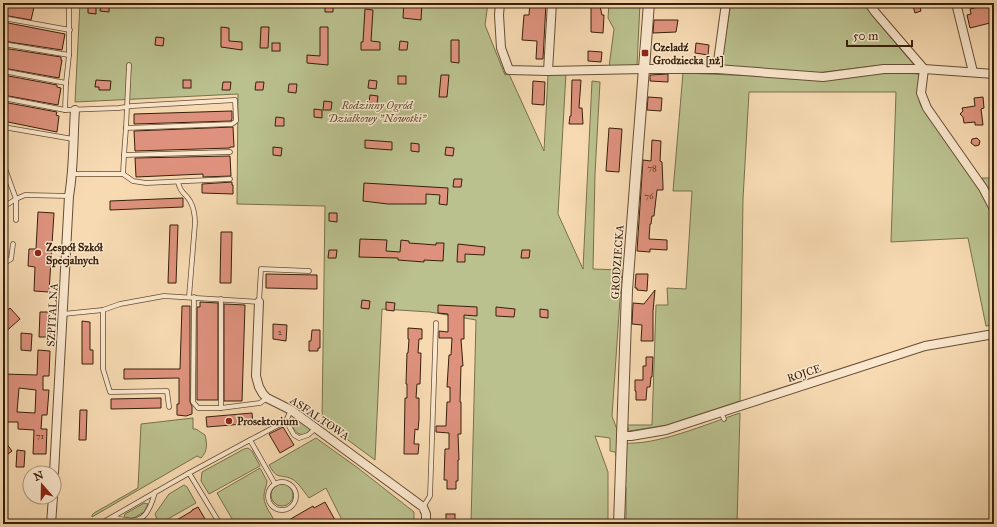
<svg xmlns="http://www.w3.org/2000/svg" width="997" height="527" font-family="'IM FELL Great Primer',serif">
  <rect width="100%" height="100%" fill="#f7dab2"/>
  <filter id="stains"><feTurbulence type="fractalNoise" baseFrequency=".005" numOctaves="4"/><feColorMatrix values="0 0 0 0 .2 0 0 0 0 .09 0 0 0 0 .02 0 0 0 .5 -.17"/></filter>
  <radialGradient id="worn" r=".72"><stop offset=".6" stop-color="#630" stop-opacity="0"/><stop offset="1" stop-color="#630" stop-opacity=".3"/></radialGradient>
  <g fill="#bac08e" stroke="#78704c">
    <path d="M80 3H488L485 25 505 75 509 74 544 151 548 75 566 73 558 214 583 269 592 81 600 82 595 174 593 269 622 270 612 416 622 443C657 446 706 424 740 413L737 524H626V488L615 452 610 451V438L595 436 608 472V524H471L476 320 430 312 382 309 375 460 322 421 325 206 237 204 238 94 75 102Z"/>
    <polygon points="609,3 640,3 637,66 609,67 614,29 608,18"/>
    <polygon points="731,3 864,3 876,20 915,66 883,65 816,73 720,67"/>
    <path d="M883 72 919 74C918 86 917 95 921 106L978 186 994 215V325L986 326 968 238 891 242 896 92H749L743 199 740 401 667 425 629 431 627 425H652L656 305H668L667 288 686 289 692 191H673L683 73 804 78Z"/>
    <polygon points="982,178 994,178 994,204"/>
    <path d="M193 418V429H196L205 435C207 443 208 451 201 458L197 456 92 517V515L94 513 138 488 141 424Z"/>
    <path d="M297 419 310 428V430C302 439 295 433 291 424Z"/>
    <path d="M316 438 358 468 414 512V524H344L326 488 309 498C304 492 299 483 292 479 279 473 278 481 269 465Z"/>
    <polygon points="248,448 252,451 260,466 209,494 201,481 202,472 244,449"/>
    <path d="M260 468 267 481C267 486 264 490 264 495 263 504 270 512 274 520L267 524H235L217 493Z"/>
    <circle cx="282" cy="495" r="11"/>
    <polygon points="184,485 187,487 196,503 159,524 155,514 157,511 169,494"/>
    <polygon points="144,503 148,504 144,512 132,519 124,517 125,514"/>
  </g>
  <g fill="#de927e" stroke="#37200a" fill-rule="evenodd">
    <polygon points="3,3 35,3 31,20 3,15"/>
    <polygon points="101,3 109,4 109,12 100,11"/>
    <polygon points="325,3 333,4 333,12 325,12"/>
    <polygon points="404,3 422,3 421,20 403,18"/>
    <polygon points="530,3 546,3 543,59 536,59 537,41 522,40 524,15 529,15"/>
    <polygon points="912,3 919,3 921,11 915,13"/>
    <polygon points="994,3 994,22 970,28 967,15 971,14 970,9"/>
    <polygon points="88,5 96,5 96,14 88,13"/>
    <polygon points="591,5 600,6 602,15 604,15 603,33 591,32"/>
    <polygon points="365,9 373,10 371,41 380,42 380,50 361,50 361,42 363,42"/>
    <polygon points="654,20 678,20 676,32 653,33"/>
    <polygon points="3,22 65,34 62,50 3,41"/>
    <polygon points="221,27 229,28 229,41 242,42 242,50 221,47"/>
    <polygon points="261,27 269,27 268,48 260,48"/>
    <polygon points="320,27 328,27 328,65 307,63 307,55 320,56"/>
    <polygon points="156,37 164,38 163,46 155,45"/>
    <polygon points="451,40 459,40 459,63 451,62"/>
    <polygon points="400,41 408,42 407,50 399,50"/>
    <rect x="272" y="43" width="8" height="8"/>
    <polygon points="696,43 709,45 708,55 695,53"/>
    <polygon points="3,48 61,57 61,60 62,60 59,78 3,68"/>
    <polygon points="588,51 602,52 601,62 588,61"/>
    <polygon points="668,74 668,82 650,81 650,75"/>
    <polygon points="3,75 57,85 57,87 61,88 58,105 3,95"/>
    <polygon points="441,75 449,75 447,97 439,97"/>
    <rect x="398" y="76" width="8" height="8"/>
    <polygon points="96,80 111,81 110,90 99,90 99,87 95,87"/>
    <rect x="183" y="80" width="8" height="8"/>
    <polygon points="369,80 377,81 376,89 368,88"/>
    <polygon points="572,80 581,80 579,108 582,108 583,124 569,124 570,116 571,116"/>
    <polygon points="533,81 545,82 544,105 532,104"/>
    <polygon points="223,82 231,82 230,90 222,90"/>
    <polygon points="256,82 264,82 263,90 255,90"/>
    <polygon points="289,84 297,84 296,93 288,92"/>
    <polygon points="370,95 378,96 377,104 369,103"/>
    <polygon points="648,97 662,98 661,111 647,110"/>
    <polygon points="983,97 984,108 981,109 983,125 975,125 975,122 964,123 963,117 960,114 963,111 962,108 975,106 974,98"/>
    <polygon points="324,101 332,102 331,110 323,110"/>
    <polygon points="3,102 57,112 56,115 59,116 57,132 3,121"/>
    <polygon points="314,109 322,110 322,118 314,117"/>
    <polygon points="232,111 232,119 231,121 134,124 134,114"/>
    <polygon points="276,117 284,118 284,126 275,126"/>
    <polygon points="233,127 234,147 230,147 230,148 135,151 134,131"/>
    <polygon points="609,128 622,129 619,172 606,171"/>
    <polygon points="977,138 980,141 979,145 975,146 971,143 972,139"/>
    <polygon points="365,140 392,142 392,150 365,148"/>
    <polygon points="652,140 661,141 660,161 662,162 663,186 663,190 657,190 654,216 652,216 651,224 650,224 649,239 667,240 667,250 650,249 650,252 637,251 643,160 651,161"/>
    <polygon points="411,143 419,144 419,152 411,151"/>
    <polygon points="273,147 282,148 281,156 273,155"/>
    <polygon points="446,147 454,148 453,156 445,155"/>
    <polygon points="230,156 231,176 203,177 203,174 136,177 135,158"/>
    <polygon points="454,179 462,179 461,187 453,187"/>
    <polygon points="232,182 232,185 233,185 233,194 202,193 202,184"/>
    <polygon points="364,183 448,188 447,205 439,204 440,195 426,194 426,204 388,204 363,201"/>
    <polygon points="183,198 183,207 110,210 110,201"/>
    <polygon points="38,212 54,213 49,292 34,291 35,267 28,266 29,249 36,249"/>
    <polygon points="329,213 337,213 337,222 329,221"/>
    <polygon points="170,225 178,225 176,283 168,283"/>
    <polygon points="221,232 232,232 231,283 220,283"/>
    <polygon points="360,239 387,240 386,251 400,252 401,240 409,241 409,243 436,245 436,243 444,243 443,261 424,260 424,262 398,260 398,258 359,257"/>
    <polygon points="458,244 485,247 484,255 465,254 465,262 457,262"/>
    <polygon points="329,250 337,250 336,258 328,258"/>
    <polygon points="522,250 530,250 529,258 521,258"/>
    <polygon points="266,274 317,275 317,289 266,288"/>
    <polygon points="636,274 648,274 647,291 637,290 637,288 635,288"/>
    <polygon points="655,290 653,311 653,341 641,341 642,325 632,324 633,303 644,304"/>
    <polygon points="362,300 370,301 369,309 361,308"/>
    <polygon points="200,302 218,303 218,400 197,400 197,307 200,307"/>
    <polygon points="386,302 395,303 394,311 386,310"/>
    <polygon points="224,304 245,305 242,401 224,401"/>
    <polygon points="438,305 477,307 477,316 464,315 464,339 461,339 463,366 461,366 460,402 461,402 461,434 458,434 459,460 458,460 458,481 456,481 456,489 447,489 447,480 444,480 445,449 449,449 449,433 436,432 436,426 446,426 447,402 450,402 450,387 447,387 449,355 451,355 452,338 439,338 439,331 448,332 448,314 438,313"/>
    <polygon points="182,306 190,306 190,402 192,406 192,414 186,416 177,415 177,404 179,404 179,378 124,379 124,369 180,369"/>
    <polygon points="496,307 515,309 514,317 496,316"/>
    <polygon points="10,308 20,319 3,334 3,314"/>
    <polygon points="540,309 548,310 548,318 540,317"/>
    <polygon points="40,312 51,312 50,337 39,337"/>
    <polygon points="82,321 90,322 90,350 93,350 93,364 82,364"/>
    <polygon points="273,324 287,325 286,341 273,339"/>
    <polygon points="408,328 422,329 422,339 419,339 418,353 421,353 420,384 417,384 416,398 419,398 419,419 418,430 415,429 414,444 419,444 418,454 404,454 405,398 407,398 407,384 406,384 407,353 408,353 409,339 408,339"/>
    <polygon points="312,330 320,330 320,348 318,348 318,351 309,351 309,341 311,341"/>
    <polygon points="21,333 32,334 31,351 21,350"/>
    <path d="M38 350 50 351 49 376H43V390H49L47 415H42L41 429H47L46 454H33L34 430 18 429V422H3L4 374 37 375ZM19 388 36 390 35 413 17 412Z"/>
    <polygon points="646,357 653,357 652,377 651,377 650,387 647,387 646,400 636,400 636,391 635,391 635,380 643,380 643,366 646,366"/>
    <polygon points="161,398 161,408 111,409 111,399"/>
    <polygon points="80,410 87,410 86,440 79,440"/>
    <polygon points="252,413 253,425 243,426 243,424 207,427 206,417"/>
    <polygon points="283,427 294,445 280,453 269,434"/>
    <polygon points="3,439 12,451 3,458"/>
    <polygon points="17,450 25,451 24,467 16,467"/>
    <polygon points="325,502 335,520 329,524 282,524 313,506 314,508"/>
    <polygon points="198,507 208,524 170,524 192,511 192,510"/>
    <rect x="446" y="514" width="9" height="10"/>
  </g>
  <g fill="none" stroke-linecap="round" stroke-linejoin="round">
    <g stroke="#674e34" stroke-width="5.5">
      <g id="service">
        <polyline points="61,3 69,4"/>
        <polyline points="69,3 69,55 66,83 65,110 119,108 132,106 235,100 236,121 232,124 126,128 129,65"/>
        <polyline points="3,18 70,30"/>
        <polyline points="3,44 69,55"/>
        <polyline points="3,71 66,83"/>
        <polyline points="3,98 65,110"/>
        <polyline points="3,127 73,139"/>
        <polyline points="126,128 124,155 230,152"/>
        <polyline points="124,155 123,174 133,181 146,183 230,179"/>
        <polyline points="3,163 16,199 3,207"/>
        <polyline points="73,174 123,174"/>
        <path d="M178 182C181 195 185 192 190 201 194 208 195 215 195 223L189 297"/>
        <polyline points="16,220 16,199 25,195 69,196"/>
        <polyline points="3,264 11,259 13,244"/>
        <polyline points="194,297 193,402 198,408 221,408"/>
        <polyline points="221,299 221,408 260,403 267,398"/>
        <polyline points="103,310 103,369 110,392 167,391 169,407"/>
        <polyline points="63,314 103,310 120,304 164,296 259,302 261,269 309,271"/>
        <polyline points="291,410 286,421 294,435 299,438 308,435 316,428"/>
        <polyline points="721,412 724,419"/>
        <polyline points="250,440 286,421"/>
        <circle cx="282" cy="496" r="14"/>
        <polyline points="423,507 430,496 436,323"/>
        <path d="M113 517C141 526 148 518 155 492"/>
        <polyline points="100,524 189,473"/>
        <polyline points="220,524 189,473 250,440 275,484"/>
      </g>
    </g>
    <g stroke="#674e34" stroke-width="10">
      <g id="minor">
        <polyline points="500,3 499,15 501,48 509,70 548,71 644,69 717,69 823,77 884,69 924,69 994,74"/>
        <polyline points="869,3 875,12 924,69 921,93 927,108 983,188 994,209"/>
        <polyline points="956,3 973,72"/>
        <polyline points="717,69 726,3"/>
        <polyline points="548,71 552,3"/>
        <polyline points="259,302 256,376 259,387 263,394 267,398 291,410 423,507 426,514 426,524"/>
        <polyline points="622,436 631,436 666,430 925,346 994,334"/>
        <path d="M54 473 69 196C74 168 73 139 75 110"/>
        <polyline points="51,524 53,497"/>
      </g>
    </g>
    <g stroke="#674e34" stroke-width="12">
      <polyline id="tertiary" points="619,524 627,290 649,3"/>
    </g>
    <use href="#service" stroke="#fae7cd" stroke-width="4"/>
    <use href="#minor" stroke="#fae7cd" stroke-width="8"/>
    <use href="#tertiary" stroke="#fae7cd" stroke-width="10"/>
  </g>
  <g fill="#8f2418" stroke="#fae7cd" stroke-width="1.5">
    <rect x="641" y="49" width="8" height="8" rx="2"/>
    <circle cx="38" cy="253" r="4"/>
    <circle cx="229" cy="421" r="4"/>
  </g>
  <g text-anchor="middle" stroke-width="3" stroke-linejoin="round" paint-order="stroke">
    <g font-size="9" fill="#613c27">
      <text x="652" y="171">78</text>
      <text x="649" y="199">76</text>
      <text x="280" y="335">2</text>
      <text x="40" y="439">71</text>
    </g>
    <g font-size="11" font-weight="bold" fill="#37200a" stroke="#fae7cd" text-anchor="start">
      <text x="653" y="51">Czeladź<tspan x="653" dy="13">Grodziecka [nż]</tspan></text>
      <text x="46" y="251">Zespół Szkół<tspan x="46" dy="13">Specjalnych</tspan></text>
      <text x="237" y="425">Prosektorium</text>
    </g>
    <g font-size="11" font-style="italic" fill="#5e5032" stroke="#fae7cd">
      <text x="377" y="109">Rodzinny Ogród<tspan x="377" dy="13">Działkowy "Nowotki"</tspan></text>
    </g>
    <g font-size="11" fill="#37200a" stroke="#fae7cd">
      <text transform="translate(617 262) rotate(-86)" y="4">GRODZIECKA</text>
      <text transform="translate(52 315) rotate(-87)" y="4">SZPITALNA</text>
      <text transform="translate(804 373) rotate(-18)" y="4">ROJCE</text>
      <text transform="translate(320 418) rotate(34)" y="4">ASFALTOWA</text>
    </g>
  </g>
  <rect width="997" height="527" fill="none" stroke="#f7dab2" stroke-width="16"/>
  <rect x="4" y="4" width="989" height="519" fill="none" stroke="#37200a" stroke-width="2"/>
  <rect x="8" y="8" width="981" height="511" fill="none" stroke="#37200a"/>
  <g transform="translate(42 485) rotate(340)"><circle r="19" fill="#fae7cd" stroke="#ac977f"/>
  <path d="M0-3L7 15L0 10L-7 15Z" fill="#8f2418"/>
  <text y="-6" font-size="11" font-weight="bold" text-anchor="middle" fill="#37200a">N</text>
  </g>
  <path d="M847 40v6h65v-6" fill="none" stroke="#37200a" stroke-width="2"/>
  <text x="853" y="40" font-size="12" fill="#37200a" stroke="#fae7cd" stroke-width="3" paint-order="stroke">50 m</text>
  <rect width="100%" height="100%" filter="url(#stains)"/>
  <rect width="100%" height="100%" fill="url(#worn)"/>
</svg>
